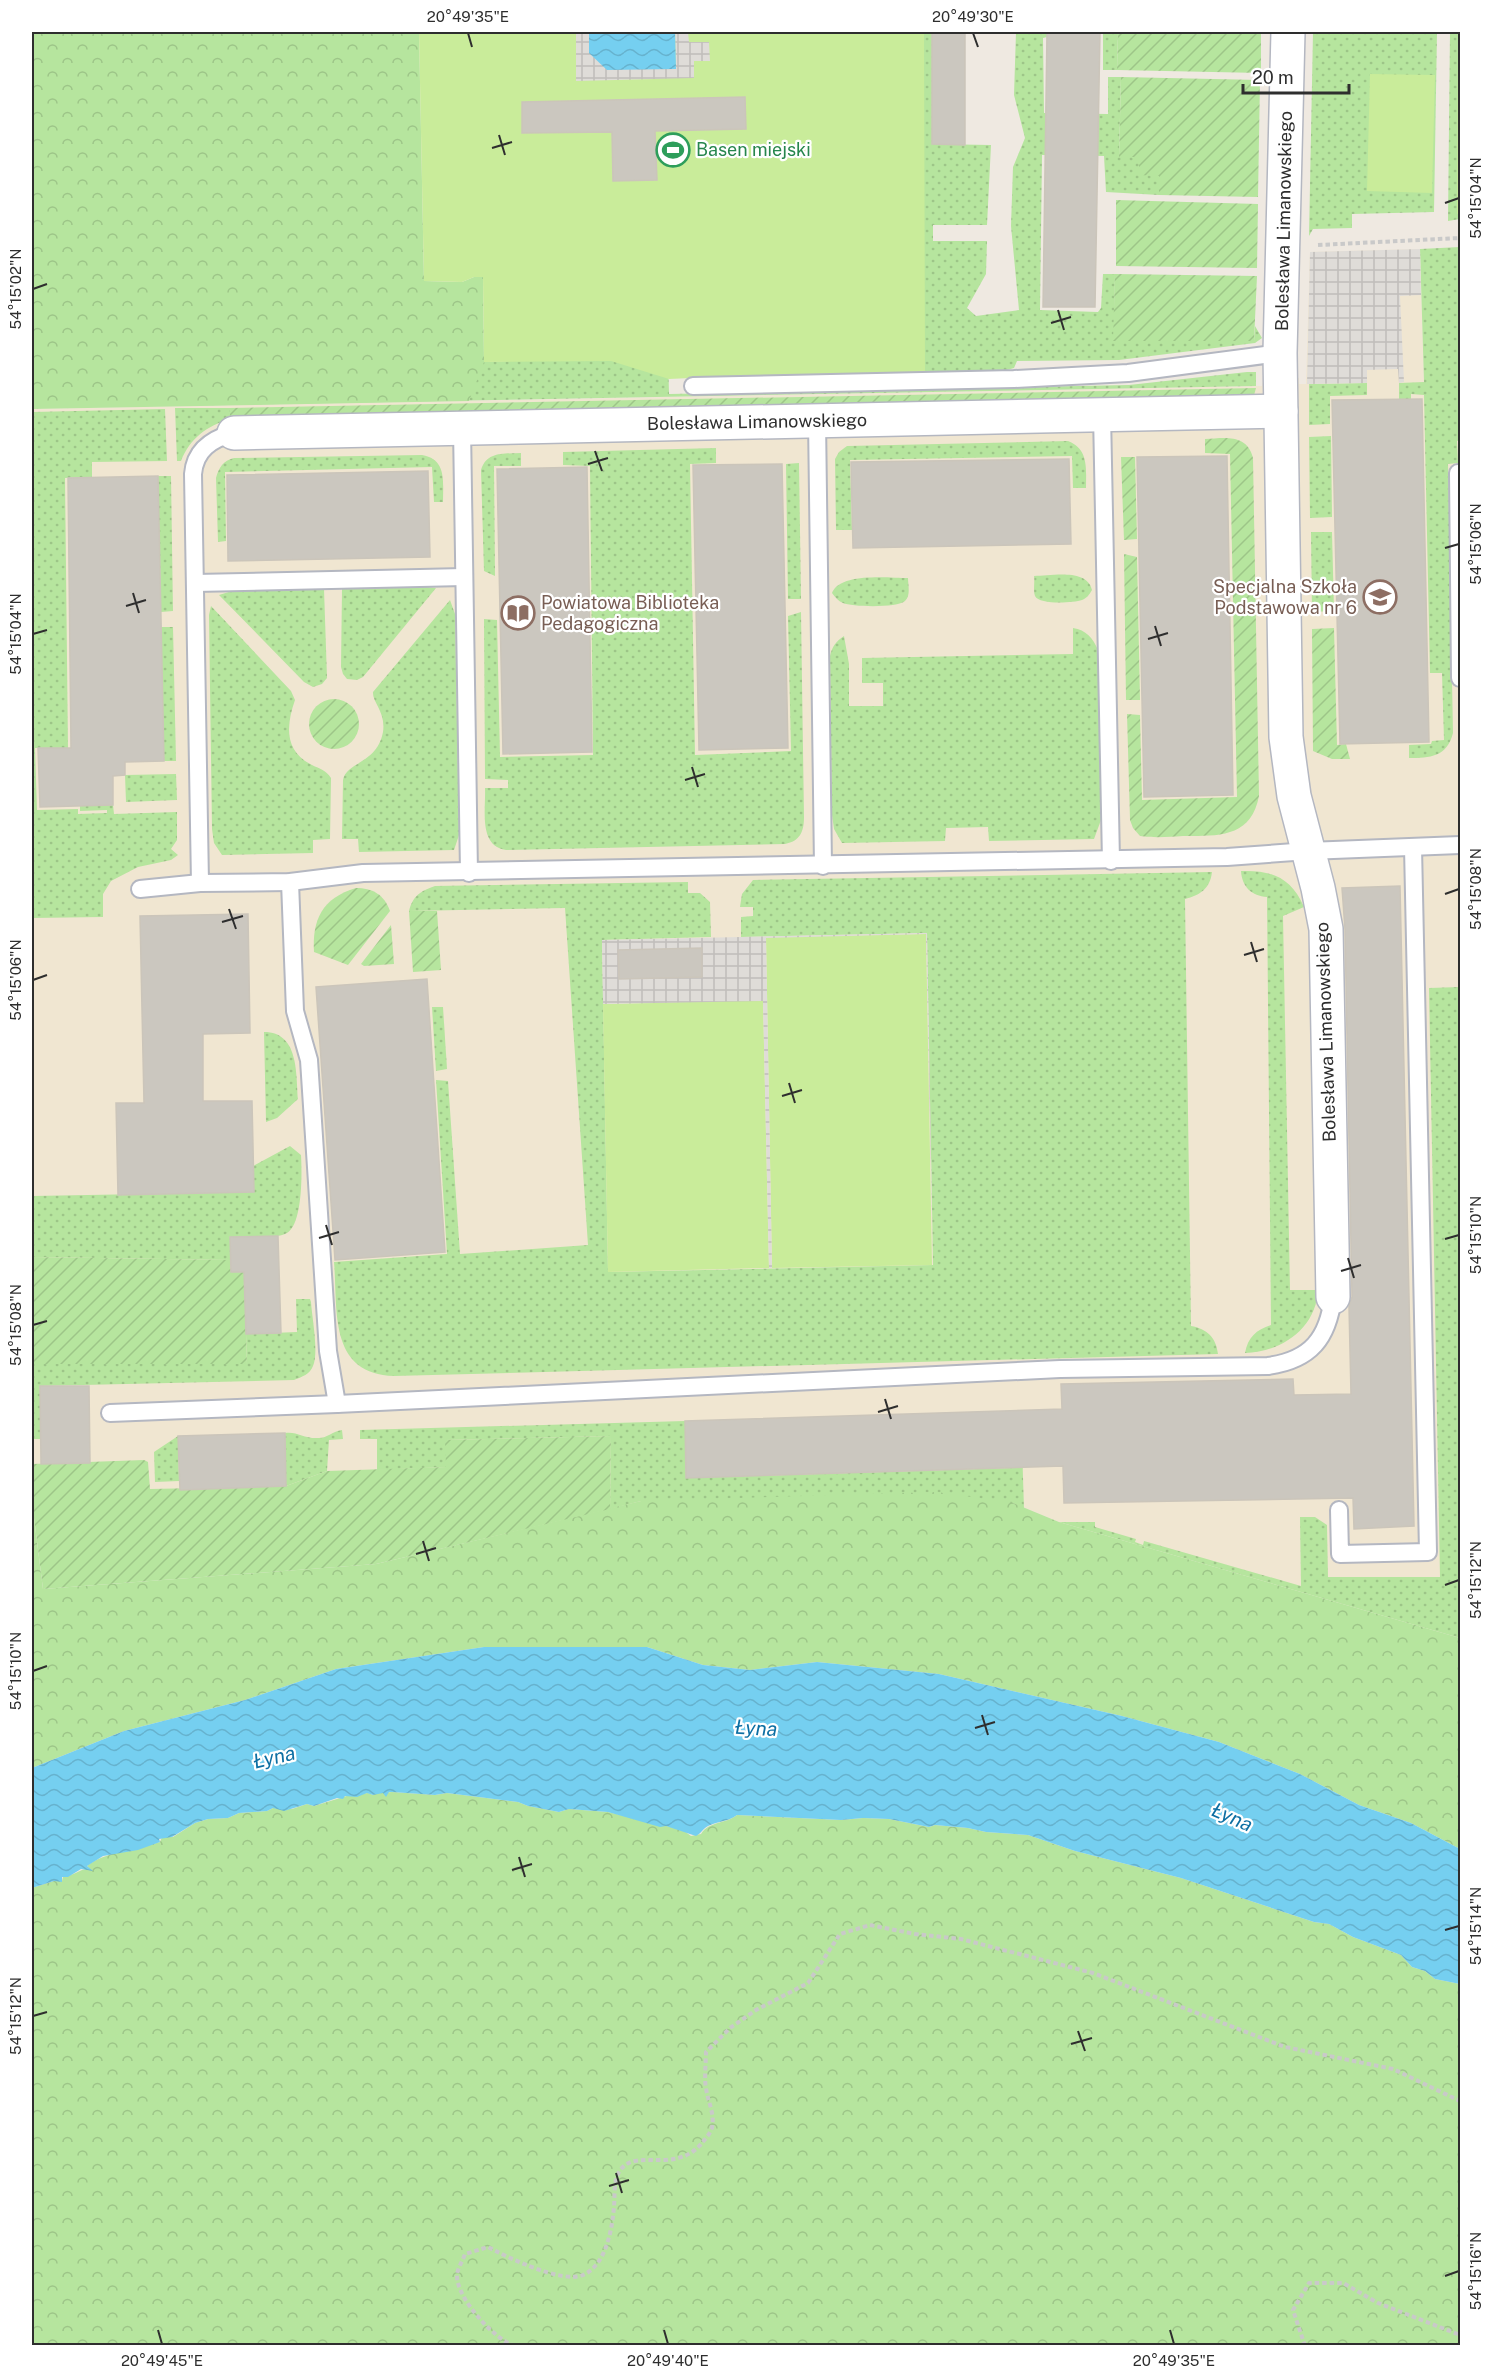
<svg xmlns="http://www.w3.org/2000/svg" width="1492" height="2377" font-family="'Public Sans',sans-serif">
  <defs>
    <pattern id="grass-dots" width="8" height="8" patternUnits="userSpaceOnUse" patternTransform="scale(1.5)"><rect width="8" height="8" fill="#b6e59e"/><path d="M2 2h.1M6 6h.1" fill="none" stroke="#9dc588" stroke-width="1.8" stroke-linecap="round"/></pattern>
    <pattern id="forest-crowns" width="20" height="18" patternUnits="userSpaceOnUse" patternTransform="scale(1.5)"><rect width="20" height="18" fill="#b6e59e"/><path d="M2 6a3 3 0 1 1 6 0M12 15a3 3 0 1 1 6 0" fill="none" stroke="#9dc588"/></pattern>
    <pattern id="garden-furrows" width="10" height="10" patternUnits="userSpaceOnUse" patternTransform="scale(1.5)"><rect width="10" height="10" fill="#b6e59e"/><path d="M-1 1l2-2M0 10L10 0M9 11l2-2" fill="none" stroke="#9dc588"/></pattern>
    <pattern id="plaza-grid" width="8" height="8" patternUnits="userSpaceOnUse" patternTransform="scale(1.5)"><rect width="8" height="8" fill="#dfdcd8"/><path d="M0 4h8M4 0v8" fill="none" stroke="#c0bdba"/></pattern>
    <pattern id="water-waves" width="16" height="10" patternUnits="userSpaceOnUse" patternTransform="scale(1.5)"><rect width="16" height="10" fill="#75cff0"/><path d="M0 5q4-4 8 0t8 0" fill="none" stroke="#66b2ce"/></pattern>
  </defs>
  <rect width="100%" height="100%" fill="#efe9e1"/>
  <polygon fill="#f0e6d1" points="1420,249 1424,382 1460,379 1460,1638 1059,1522 1013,1503 489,1539 32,1502 32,409 1262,386 1263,379 1299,378 1299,384 1306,384 1310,252"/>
  <g fill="url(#grass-dots)">
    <polygon points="32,32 448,360 484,362 668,355 669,394 1129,385 1247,372 1256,372 1256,386 172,406"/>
    <polygon points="688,32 942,32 932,144 991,145 987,225 933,225 933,241 987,241 986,274 967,308 976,316 1019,310 1011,226 1013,167 1025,138 1014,95 1016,32 1047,32 1047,37 1043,38 1044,113 1108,114 1108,77 1121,77 1119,157 1139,157 1159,176 1159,195 1106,192 1104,156 1042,155 1040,310 1098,312 1101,308 1103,274 1115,274 1114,341 1254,341 1255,326 1262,338 1255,343 1119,360 1017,361 1014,368 1007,370 925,372 917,370"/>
    <polygon points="1103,32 1118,32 1117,70 1103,70"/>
    <polygon points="1313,32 1437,32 1434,212 1352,214 1352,228 1313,229 1309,236"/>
    <polygon points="1450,32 1460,32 1460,219 1448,221"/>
    <path d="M1460 247V440L1457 441 1458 463 1448 464 1453 733C1447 757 1430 758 1409 758V745L1431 744 1432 741 1444 740 1442 673H1430L1424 395 1411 394V399H1399V383L1424 382 1420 249Z"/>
    <polygon points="1367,383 1367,395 1330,396 1330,424 1309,425 1309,384"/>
    <path d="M175 408H230V419C207 426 190 438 181 461H177Z"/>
    <polygon points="165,409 167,461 92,462 92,477 65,478 68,748 35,748 37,810 78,809 78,814 107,813 107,810 80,811 80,806 113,805 114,814 177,812 177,840 171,849 178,855 171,860 138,867 111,881 103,894 103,917 32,918 32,412"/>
    <polygon points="1331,436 1332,517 1310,518 1309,437"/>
    <path d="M1068 441C1089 449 1086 469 1086 488H1073L1072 456 850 460 852 530H836L835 459 839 452 847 446Z"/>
    <path d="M716 448V463L690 464 695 755 791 751 788 616 801 612 804 817C804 832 800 841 785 844L506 850C478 846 486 809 485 788H508V780L485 779 484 619 497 620 500 757 593 755 590 466 563 465V452Z"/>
    <path d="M521 453V466H494L495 576 484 571 481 470C487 451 504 454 521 453Z"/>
    <path d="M422 455C447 459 443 482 443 502H434L432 467 225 472 226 541 218 542 216 478C219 467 223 461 234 458Z"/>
    <polygon points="799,463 801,599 788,599 786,464"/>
    <polygon points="158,476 171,476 173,611 161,612"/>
    <polygon points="1311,532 1332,532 1334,611 1312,612"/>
    <path d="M1034 576C1051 576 1087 568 1092 590 1089 595 1087 598 1082 600 1073 603 1039 605 1035 596 1033 590 1035 582 1034 576Z"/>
    <path d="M908 578C908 585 911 596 905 601 898 608 852 607 843 603 838 601 835 597 832 593 840 572 889 578 908 578Z"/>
    <polygon points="425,587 436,588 363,677 357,680 347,679 343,674 341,667 342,589"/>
    <polygon points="324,589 327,678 322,684 313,687 304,682 219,595 232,591"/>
    <path d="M450 600 455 614 459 835 454 850 359 852 358 839H342L343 780C346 762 377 764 383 732 386 712 372 702 373 692Z"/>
    <path d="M211 606 291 691 295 700C286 726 284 751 312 765 320 769 326 770 331 778L330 839 313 840V853L222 855 214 843 212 829 209 615Z"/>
    <polygon points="161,627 173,627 176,761 164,761"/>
    <path d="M1073 628C1086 630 1093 638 1098 650L1101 820 1094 839 989 841 988 827 946 828 945 841 842 843 834 829 832 815 830 656C832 647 836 641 844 636L849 664V706H883V683H862V658L1073 654Z"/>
    <polygon points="176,774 177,800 126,802 125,775"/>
    <path d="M1241 871C1271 870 1291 877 1304 907L1283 916 1290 1290H1318C1316 1329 1281 1352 1245 1353 1248 1337 1256 1330 1271 1325L1267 897C1252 896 1242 887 1241 871Z"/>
    <path d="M1212 872C1210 889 1200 895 1185 899L1191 1326C1207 1329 1216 1337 1218 1354L394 1376C328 1374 338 1310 334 1262L447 1254 436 1080 448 1081 460 1254 588 1245 565 908 409 911C413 896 420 891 435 886L688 882V893H700L710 902 711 937 602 940 608 1272 933 1265 927 933 741 937V917L753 916V907H740L742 894 753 880Z"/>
    <polygon points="1460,987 1460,1638 1059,1522 1095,1522 1095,1527 1136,1539 1135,1542 1143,1545 1144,1541 1301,1586 1300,1517 1315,1517 1327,1525 1328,1577 1440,1577 1429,988"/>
    <polygon points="432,1007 443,1007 447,1069 436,1071"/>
    <path d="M264 1032C299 1032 296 1074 298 1099L277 1118 266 1122Z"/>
    <path d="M290 1146 301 1155C302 1171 303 1224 287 1233 275 1240 245 1237 230 1237V1260L32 1257V1196L254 1192 253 1166Z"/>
    <path d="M296 1299H310L311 1302C312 1318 319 1352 313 1366 310 1374 302 1377 294 1380L40 1386V1439H32V1364H247L246 1334 297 1332Z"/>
    <polygon points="1009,1410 1017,1410 1021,1414 1024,1509 1013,1503 684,1501 641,1501 610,1509 611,1436 446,1440 446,1467 377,1470 377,1439 360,1439 360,1430 685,1421 686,1478 1010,1468"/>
    <path d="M342 1430 343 1439 329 1440 327 1471 286 1486 285 1433C297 1431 304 1439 319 1438 327 1438 333 1431 342 1430Z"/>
    <polygon points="178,1436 179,1481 155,1482 154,1452"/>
  </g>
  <g fill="url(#forest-crowns)">
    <polygon points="32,32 419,32 424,281 462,282 474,277 483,277 484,362 469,401 32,409"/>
    <polygon points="937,1492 1013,1503 1059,1522 1460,1638 1460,1849 1411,1823 1359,1805 1300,1774 1219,1742 1122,1716 939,1674 817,1662 750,1670 703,1665 647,1647 484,1647 336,1669 245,1700 124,1731 32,1768 32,1502 43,1589 376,1564 641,1501"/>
    <path d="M392 1792 435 1795 447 1793 518 1802 528 1806 559 1812 569 1809 608 1812 683 1830 691 1836 701 1834C709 1821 726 1824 737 1815L841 1820 863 1818 889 1819 929 1827 935 1825 968 1828 986 1832 1028 1835 1075 1851 1181 1878 1314 1922 1329 1924 1353 1937 1401 1955 1412 1967 1425 1971 1435 1979 1460 1984V2345H32V1888L54 1881H62L63 1877C72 1876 79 1870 89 1868L87 1866C103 1853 134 1849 153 1844L160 1842 162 1837H173L195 1823 208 1819 228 1818 239 1813 267 1811 273 1808 292 1809 307 1804 314 1806 350 1795 368 1793 373 1795 377 1793Z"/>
  </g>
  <g fill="url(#garden-furrows)">
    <polygon points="1118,32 1261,32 1261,73 1117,70"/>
    <polygon points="1121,77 1260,80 1258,197 1159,195 1159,176 1139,175 1139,157 1119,157"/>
    <polygon points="1116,200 1258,204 1257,268 1116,266"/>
    <polygon points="1115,274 1257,276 1254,341 1113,341"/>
    <polygon points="1256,388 1253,399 230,419 230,408"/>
    <path d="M1205 439C1224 438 1247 433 1253 458L1259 796C1251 838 1218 836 1183 836 1169 837 1154 838 1140 836L1133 828 1130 820 1127 714 1140 715 1142 800 1237 797 1230 454 1205 453Z"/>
    <polygon points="1121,457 1135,457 1137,539 1124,540"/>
    <polygon points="1124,554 1137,557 1140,700 1126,700"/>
    <polygon points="1334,628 1337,745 1346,744 1350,759 1332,759 1313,751 1312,629"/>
    <circle cx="334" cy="724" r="25"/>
    <path d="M356 888C372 888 384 894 390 911L348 965 314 952C312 920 322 898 356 888Z"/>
    <polygon points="409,911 437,911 441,970 413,972"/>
    <polygon points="391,925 394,964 364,966 361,964"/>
    <polygon points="32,1257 230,1260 231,1272 244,1272 247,1364 32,1364"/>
    <polygon points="611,1436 610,1509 376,1564 43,1589 32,1502 32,1464 144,1460 148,1462 150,1489 286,1486 327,1471 446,1467 445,1440"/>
  </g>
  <g fill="#c9ec9a">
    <polygon points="419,32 924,32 925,372 734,376 669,379 611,361 484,362 483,277 474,277 462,282 424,281"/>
    <polygon points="1458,32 1460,32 1460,213 1457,214"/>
    <polygon points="1370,74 1435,75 1432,193 1367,191"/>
    <polygon points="926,934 932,1265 772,1268 766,937"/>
    <polygon points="763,1000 769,1268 608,1272 603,1004"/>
  </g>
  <g fill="url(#plaza-grid)" fill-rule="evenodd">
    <polygon points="576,32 589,32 589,53 676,69 675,32 688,32 689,42 709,42 710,61 694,61 694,78 576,81"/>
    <polygon points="1420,249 1421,295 1400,296 1404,382 1399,383 1398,369 1367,370 1367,383 1307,384 1310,252"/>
    <path d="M927 933 933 1265 926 934 766 938 772 1268H769L763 1001 603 1004 602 940ZM702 948V977L619 979 618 950Z"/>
  </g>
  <g fill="url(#water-waves)">
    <polygon points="589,32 675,32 676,69 607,70 589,53"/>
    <path d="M484 1647H647L703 1665 750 1670 817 1662 939 1674 1122 1716 1219 1742 1300 1774 1359 1805 1411 1823 1460 1849V1984L1435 1979 1425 1971 1412 1967 1401 1955 1353 1937 1329 1924 1314 1922 1181 1878 1075 1851 1028 1835 986 1832 968 1828 935 1825 929 1827 889 1819 863 1818 841 1820 737 1815C728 1822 717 1821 708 1826 702 1829 702 1833 696 1836L666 1826 660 1827 608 1812 569 1809 559 1812 528 1806 518 1802 447 1793 435 1795 392 1792H389L386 1797 383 1793 373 1795 367 1793 357 1797 345 1796 343 1799 337 1798 314 1806 307 1804 284 1811 273 1808 267 1811 239 1813 228 1818 208 1819 195 1823 172 1837 159 1839 160 1842 138 1850 103 1856 87 1866 93 1871 81 1869 68 1877H62V1882L54 1881 32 1888V1768L124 1731 245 1700 336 1669Z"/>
  </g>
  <g fill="#cbc7bf" stroke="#cbc5ba" stroke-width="1.5">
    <polygon points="932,32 965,32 965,145 932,144"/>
    <polygon points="1047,32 1100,32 1095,307 1043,307"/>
    <polygon points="745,97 746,129 655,131 657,180 613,181 612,132 522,133 522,102"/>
    <polygon points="1422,399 1429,742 1340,744 1332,400"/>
    <polygon points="1227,456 1233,795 1144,797 1137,457"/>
    <polygon points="1069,459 1071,544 853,548 851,462"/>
    <polygon points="782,464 788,748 699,750 693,465"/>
    <polygon points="587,467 592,752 503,754 497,469"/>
    <polygon points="428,471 430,557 228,561 227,475"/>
    <polygon points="158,476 164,761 125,762 125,775 113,776 113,805 40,807 38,748 71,748 68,478"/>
    <polygon points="1400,886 1414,1526 1354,1529 1353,1498 1064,1503 1063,1466 686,1478 685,1421 1062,1409 1061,1384 1293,1379 1294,1395 1351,1394 1349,1306 1352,1297 1345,929 1342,888"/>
    <polygon points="248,914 250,1033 203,1034 203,1101 252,1101 254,1192 118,1195 116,1103 144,1103 140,916"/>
    <polygon points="702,948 702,977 619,979 618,950"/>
    <polygon points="427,979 445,1252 335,1260 316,987"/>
    <polygon points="278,1236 281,1333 246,1334 244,1272 231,1272 230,1237"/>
    <polygon points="40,1386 89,1386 90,1463 41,1464"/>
    <polygon points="285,1433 286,1486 180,1490 178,1436"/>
  </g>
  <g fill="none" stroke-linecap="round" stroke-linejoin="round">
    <g stroke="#b4b7c1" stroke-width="20">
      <g id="lane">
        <polyline points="693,386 1014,379 1128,373 1280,353"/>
        <polyline points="1102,414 1111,861"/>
        <polyline points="817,420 823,866"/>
        <polyline points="462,428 469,873"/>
        <path d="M234 433C211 439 195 450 193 474L200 883 290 882 363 873 1227 857 1308 851 1460 845"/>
        <polyline points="1458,473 1460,678"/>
        <polyline points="195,583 464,577"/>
        <polyline points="290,882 295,1011 309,1060 328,1351 337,1404"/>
        <polyline points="140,889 200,883"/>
        <path d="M110 1413 337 1404 1060 1369 1268 1366C1311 1360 1328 1338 1333 1297"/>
        <polyline points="1339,1510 1340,1554 1428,1552 1413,847"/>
      </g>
    </g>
    <g stroke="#b4b7c1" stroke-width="36">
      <g id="street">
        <polyline points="1288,32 1280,353 1286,737 1294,796 1318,888 1326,929 1333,1297"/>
        <polyline points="234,433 1281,411"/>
      </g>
    </g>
    <g stroke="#c9c9c9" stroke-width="4" stroke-dasharray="4.5 3" stroke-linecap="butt">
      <polyline points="1318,245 1460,238"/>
      <path d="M515 2346C495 2340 457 2299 457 2276 457 2269 463 2260 465 2254L488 2247C507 2257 562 2284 583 2275 606 2265 612 2230 614 2207 615 2195 613 2177 622 2168 639 2149 676 2174 702 2143 705 2139 710 2134 712 2128 715 2113 708 2103 706 2088 704 2077 706 2064 706 2052L730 2028 756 2010 808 1983 840 1934 870 1925 915 1934 961 1939 1093 1973 1285 2047 1393 2069 1460 2101"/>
      <polyline points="1305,2346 1293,2310 1309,2283 1343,2283 1378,2303 1460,2335"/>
    </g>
    <use href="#lane" stroke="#fff" stroke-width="16"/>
    <use href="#street" stroke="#fff" stroke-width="33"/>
  </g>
  <path fill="none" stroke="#2e2e2e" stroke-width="2" d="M468 33 472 47M973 33 978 47M499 135 505 155M492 148 512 142M1445 203 1459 198M33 289 47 284M1058 310 1064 330M1051 323 1071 317M595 451 602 471M588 464 608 458M1445 548 1459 544M133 593 139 613M126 606 146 600M1155 626 1161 646M33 634 47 630M1148 639 1168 633M692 767 698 787M685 780 705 774M1445 894 1459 889M229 909 236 929M222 922 243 916M1251 942 1257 962M1244 955 1264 949M33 980 47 975M789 1083 795 1103M782 1096 802 1090M326 1225 332 1245M319 1238 339 1232M1445 1239 1459 1235M1348 1258 1354 1278M1341 1271 1361 1265M33 1325 47 1321M885 1399 891 1419M878 1412 898 1406M423 1541 429 1561M416 1554 436 1548M1445 1585 1459 1580M33 1671 47 1666M982 1715 988 1735M975 1728 995 1722M519 1857 525 1877M512 1870 532 1864M1445 1930 1459 1926M33 2016 47 2012M1078 2031 1085 2051M1071 2044 1092 2038M616 2173 622 2193M609 2186 629 2180M1445 2276 1459 2271M158 2330 162 2344M664 2330 668 2344M1170 2330 1174 2344"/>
  <defs>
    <g id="stadium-ring" transform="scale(1.725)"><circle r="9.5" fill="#fff" stroke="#2e9e5b" stroke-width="1.5"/><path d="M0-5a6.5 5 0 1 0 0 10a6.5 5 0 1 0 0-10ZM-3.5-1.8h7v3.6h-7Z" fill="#2e9e5b"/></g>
    <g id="school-ring" transform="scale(1.725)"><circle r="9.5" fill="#fff" stroke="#8d6e63" stroke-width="1.5"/><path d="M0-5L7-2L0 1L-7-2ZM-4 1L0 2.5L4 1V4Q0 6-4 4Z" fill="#8d6e63"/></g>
    <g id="library-ring" transform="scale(1.725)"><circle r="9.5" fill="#fff" stroke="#8d6e63" stroke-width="1.5"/><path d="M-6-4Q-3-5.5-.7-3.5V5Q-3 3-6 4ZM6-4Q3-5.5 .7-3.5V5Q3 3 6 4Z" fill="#8d6e63"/></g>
  </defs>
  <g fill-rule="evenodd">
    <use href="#stadium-ring" x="673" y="150"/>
    <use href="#school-ring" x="1380" y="597"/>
    <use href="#library-ring" x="518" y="613"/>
  </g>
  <g text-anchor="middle" stroke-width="4.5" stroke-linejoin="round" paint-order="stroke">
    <g font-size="18" fill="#27864d" stroke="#fff" text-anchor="start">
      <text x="696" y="156">Basen miejski</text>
    </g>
    <g font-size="18" fill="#2e2e2e" stroke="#fff">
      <text transform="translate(1284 221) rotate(-89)" y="6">Bolesława Limanowskiego</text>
      <text transform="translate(757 422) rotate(-1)" y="6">Bolesława Limanowskiego</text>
      <text transform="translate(1326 1032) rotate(-92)" y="6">Bolesława Limanowskiego</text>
    </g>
    <g font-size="18" fill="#785e54" stroke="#fff" text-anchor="end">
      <text x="1357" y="593">Specjalna Szkoła<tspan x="1357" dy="21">Podstawowa nr 6</tspan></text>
      <text x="541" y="609" text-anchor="start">Powiatowa Biblioteka<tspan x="541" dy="21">Pedagogiczna</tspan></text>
    </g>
    <g font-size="20" font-style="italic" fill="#0d6fa3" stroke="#fff">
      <text transform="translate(756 1728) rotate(3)" y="7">Łyna</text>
      <text transform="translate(274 1757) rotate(-13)" y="7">Łyna</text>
      <text transform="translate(1232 1817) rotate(24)" y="7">Łyna</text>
    </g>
  </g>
  <rect width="1492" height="2377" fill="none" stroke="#ffffff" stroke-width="66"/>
  <path d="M1243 84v9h106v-9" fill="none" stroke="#2e2e2e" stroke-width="3"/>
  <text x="1252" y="84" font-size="18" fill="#2e2e2e" stroke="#ffffff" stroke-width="4.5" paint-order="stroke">20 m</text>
  <rect x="33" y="33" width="1426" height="2311" fill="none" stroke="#2e2e2e" stroke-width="2"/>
  <g font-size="15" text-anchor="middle" fill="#2e2e2e">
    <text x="468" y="22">20°49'35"E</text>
    <text x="973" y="22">20°49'30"E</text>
    <text transform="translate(1476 198) rotate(-90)" y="5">54°15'04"N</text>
    <text transform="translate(16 289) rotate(-90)" y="5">54°15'02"N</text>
    <text transform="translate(1476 544) rotate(-90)" y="5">54°15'06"N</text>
    <text transform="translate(16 634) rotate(-90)" y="5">54°15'04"N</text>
    <text transform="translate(1476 889) rotate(-90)" y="5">54°15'08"N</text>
    <text transform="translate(16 980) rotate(-90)" y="5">54°15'06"N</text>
    <text transform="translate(1476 1235) rotate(-90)" y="5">54°15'10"N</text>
    <text transform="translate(16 1325) rotate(-90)" y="5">54°15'08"N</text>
    <text transform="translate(1476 1580) rotate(-90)" y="5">54°15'12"N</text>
    <text transform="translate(16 1671) rotate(-90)" y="5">54°15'10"N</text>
    <text transform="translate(1476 1926) rotate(-90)" y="5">54°15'14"N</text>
    <text transform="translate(16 2016) rotate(-90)" y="5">54°15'12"N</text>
    <text transform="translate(1476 2271) rotate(-90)" y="5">54°15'16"N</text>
    <text x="162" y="2366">20°49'45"E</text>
    <text x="668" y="2366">20°49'40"E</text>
    <text x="1174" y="2366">20°49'35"E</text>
  </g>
</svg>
